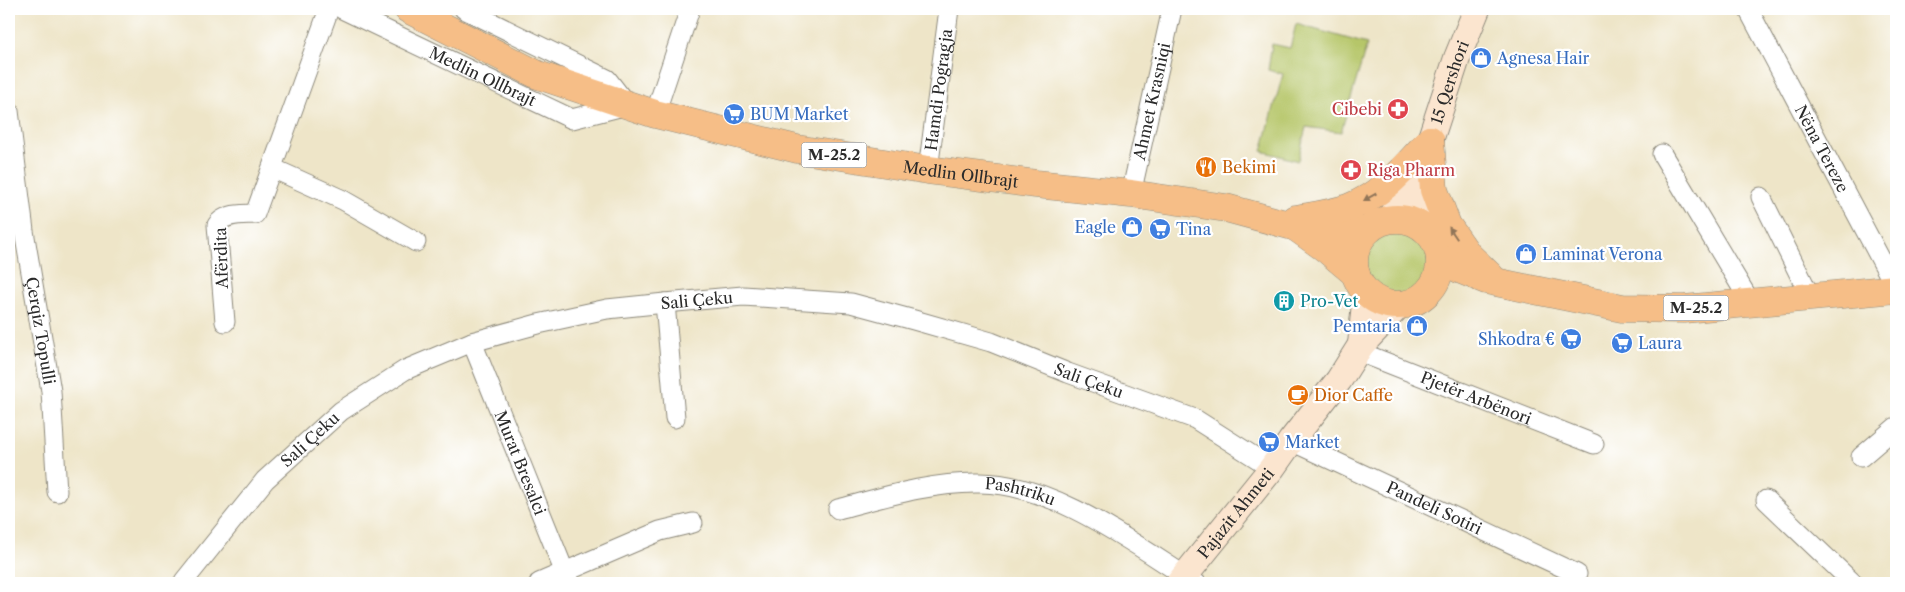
<svg xmlns="http://www.w3.org/2000/svg" width="1905" height="592" font-family="'Libre Caslon Text',serif">
  <rect width="100%" height="100%" fill="#fff"/>
  <filter id="ink" filterUnits="userSpaceOnUse"><feTurbulence type="fractalNoise" baseFrequency=".02" numOctaves="2"/><feDisplacementMap in="SourceGraphic" scale="10" xChannelSelector="R" yChannelSelector="G"/><feConvolveMatrix kernelMatrix="1 2 1 2 8 2 1 2 1" color-interpolation-filters="sRGB"/></filter>
  <filter id="wash" filterUnits="userSpaceOnUse"><feTurbulence type="fractalNoise" baseFrequency=".0096" numOctaves="4" result="noise"/><feDisplacementMap in="SourceGraphic" scale="20" xChannelSelector="R" yChannelSelector="G"/><feGaussianBlur stdDeviation="1.12" result="paint"/><feColorMatrix in="noise" values="0 0 0 0 0 0 0 0 0 0 0 0 0 0 0 0 0 1.4 0 .05"/><feComposite in="paint" operator="in"/></filter>
  <g filter="url(#wash)">
    <rect width="100%" height="100%" fill="#eee5c8"/>
    <g fill="#b6c669" stroke="#70784a">
      <polygon points="1296,24 1367,44 1341,132 1306,127 1298,161 1262,151 1283,74 1268,70 1272,44 1290,48"/>
      <circle cx="1397" cy="262" r="34"/>
    </g>
  </g>
  <g filter="url(#ink)">
    <g fill="none" stroke-linecap="round" stroke-linejoin="round">
      <g stroke="#8c887a" stroke-width="21">
        <g id="street">
          <path id="s1" d="M342 9 572 119 627 105 607 79 464 9"/>
          <path id="s2" d="M1748 9 1888 273 1894 289"/>
          <path id="s3" d="M9 111 24 231 51 391 57 492"/>
          <polyline points="655,114 690,9"/>
          <polyline points="1662,154 1751,303"/>
          <polyline points="272,168 343,200 416,242"/>
          <path id="s4" d="M928 170 949 9"/>
          <path id="s5" d="M1131 194 1172 9"/>
          <polyline points="1761,197 1811,298"/>
          <polyline points="665,303 675,418"/>
          <path d="M225 322 217 225C224 213 243 215 255 214L329 9"/>
          <path id="s6" d="M472 342 569 583"/>
          <path id="s7" d="M1357 351 1594 444"/>
          <path id="s8" d="M1291 441 1577 574"/>
          <polyline points="1861,457 1896,427"/>
          <polyline points="1766,500 1853,583"/>
          <path id="s9" d="M838 509C884 497 932 482 980 483 1054 483 1135 545 1196 583"/>
          <path id="s10" d="M184 581 265 480 341 411 405 370 472 342 538 324 607 309 665 303 743 296 851 303 914 320 991 342 1068 373 1195 419 1272 468"/>
          <polyline points="539,583 660,531 693,523"/>
        </g>
      </g>
      <g stroke="#8c887a" stroke-width="28">
        <g id="secondary">
          <path id="s11" d="M1389 220 1425 156 1457 58 1477 9"/>
          <polyline points="1422,226 1424,164"/>
          <polyline points="1361,345 1366,292"/>
          <path id="s12" d="M1179 583 1272 468 1291 441 1339 380 1361 345 1399 305"/>
        </g>
      </g>
      <g stroke="#8c887a" stroke-width="29">
        <g id="primary">
          <path id="s13" d="M408 9 538 75 655 114 797 149 928 170 1036 184 1131 194 1226 208 1296 227 1331 231H1367"/>
          <polyline points="1430,140 1434,190 1447,225 1468,255 1490,276"/>
          <path d="M1295 219C1312 216 1331 214 1348 208 1384 194 1405 167 1430 140"/>
          <circle cx="1397" cy="262" r="43"/>
          <polyline points="1297,228 1325,248 1356,274"/>
          <polyline points="1440,258 1459,269 1486,280 1622,308 1684,309 1896,289"/>
        </g>
      </g>
      <use href="#street" stroke="#fff" stroke-width="19"/>
      <use href="#secondary" stroke="#fbe5cf" stroke-width="26"/>
      <use href="#primary" stroke="#f6be87" stroke-width="28"/>
    </g>
    <defs><path id="oneway-solid" d="M-6-.8H1V-3.2L6.5 0L1 3.2V.8H-6Z" transform="scale(1.25)"/></defs>
    <g fill="#907459">
      <use href="#oneway-solid" transform="translate(1370 197) rotate(151)"/>
      <use href="#oneway-solid" transform="translate(1453 233) rotate(-124)"/>
    </g>
  </g>
  <defs>
    <g id="shop-disc" transform="scale(1.125)"><circle r="9.5" fill="#3f7fe0" stroke="#fff"/><path d="M-5-2.5h2.3a2.7 3.5 0 0 1 5.4 0H5L5.5 6h-11ZM-1.5-2.5h3a1.5 2.3 0 0 0-3 0Z" fill="#fff"/></g>
    <g id="pharmacy-disc" transform="scale(1.125)"><circle r="9.5" fill="#e0444e" stroke="#fff"/><path d="M-2-6h4v4h4v4h-4v4h-4v-4h-4v-4h4Z" fill="#fff"/></g>
    <g id="supermarket-disc" transform="scale(1.125)"><circle r="9.5" fill="#3f7fe0" stroke="#fff"/><path d="M-6-5.5h2.5l.6 2H6L4.5 2H-2.5L-4.4-4H-6ZM-1.5 3.2a1.3 1.3 0 1 0 .1 0ZM3 3.2a1.3 1.3 0 1 0 .1 0Z" fill="#fff"/></g>
    <g id="restaurant-disc" transform="scale(1.125)"><circle r="9.5" fill="#e8710a" stroke="#fff"/><path d="M-5-6h1v4h1v-4h1v4h1v-4h1v5L-1.5 .5V6h-2V.5L-5-1ZM5-6V6H3V1.5H1.5Q1.5-4 5-6Z" fill="#fff"/></g>
    <g id="building-disc" transform="scale(1.125)"><circle r="9.5" fill="#0f9aa8" stroke="#fff"/><path d="M-4-6H4V6H1V3H-1V6H-4ZM-2.5-4.3h1.7v1.8h-1.7ZM.8-4.3h1.7v1.8H.8ZM-2.5-1h1.7V.8h-1.7ZM.8-1h1.7V.8H.8Z" fill="#fff"/></g>
    <g id="cafe-disc" transform="scale(1.125)"><circle r="9.5" fill="#e8710a" stroke="#fff"/><path d="M-5.5-4.5H6V0H3Q3 3.5 0 3.5H-2.5Q-5.5 3.5-5.5 0ZM3-3.2v2h1.7v-2ZM-6 4.5H4V6H-6Z" fill="#fff"/></g>
  </defs>
  <g fill-rule="evenodd">
    <use href="#shop-disc" x="1481" y="58"/>
    <use href="#pharmacy-disc" x="1398" y="109"/>
    <use href="#supermarket-disc" x="734" y="114"/>
    <use href="#restaurant-disc" x="1206" y="167"/>
    <use href="#pharmacy-disc" x="1351" y="170"/>
    <use href="#shop-disc" x="1132" y="227"/>
    <use href="#supermarket-disc" x="1160" y="229"/>
    <use href="#shop-disc" x="1526" y="254"/>
    <use href="#building-disc" x="1284" y="301"/>
    <use href="#shop-disc" x="1417" y="326"/>
    <use href="#supermarket-disc" x="1571" y="339"/>
    <use href="#supermarket-disc" x="1622" y="343"/>
    <use href="#cafe-disc" x="1298" y="395"/>
    <use href="#supermarket-disc" x="1269" y="442"/>
  </g>
  <g text-anchor="middle" stroke-width="4.5" stroke-linejoin="round" paint-order="stroke">
    <g fill="#fff" stroke="#6b6b6b" stroke-width="1">
      <rect x="801.5" y="142.5" width="65" height="25" rx="4"/>
      <rect x="1663.5" y="295.5" width="65" height="25" rx="4"/>
    </g>
    <g font-size="15" font-weight="bold" fill="#2b2b2b">
      <text x="834" y="160">M-25.2</text>
      <text x="1696" y="313">M-25.2</text>
    </g>
    <g font-size="16" fill="#366cbe" stroke="#fff" text-anchor="start">
      <text x="1497" y="64">Agnesa Hair</text>
      <text x="750" y="120">BUM Market</text>
      <text x="1116" y="233" text-anchor="end">Eagle</text>
      <text x="1176" y="235">Tina</text>
      <text x="1542" y="260">Laminat Verona</text>
      <text x="1401" y="332" text-anchor="end">Pemtaria</text>
      <text x="1555" y="345" text-anchor="end">Shkodra €</text>
      <text x="1638" y="349">Laura</text>
      <text x="1285" y="448">Market</text>
    </g>
    <g font-size="16" fill="#2b2b2b" stroke="#fff">
      <text dy="6" stroke="none"><textPath href="#s1" startOffset="156">Medlin Ollbrajt</textPath></text>
      <text dy="6" stroke="none"><textPath href="#s11" startOffset="151">15 Qershori</textPath></text>
      <text dy="6" stroke="none"><textPath href="#s4" startOffset="81">Hamdi Pogragja</textPath></text>
      <text dy="6" stroke="none"><textPath href="#s5" startOffset="95">Ahmet Krasniqi</textPath></text>
      <text dy="6" stroke="none"><textPath href="#s2" startOffset="158">Nëna Tereze</textPath></text>
      <text dy="6" stroke="none"><textPath href="#s13" startOffset="581">Medlin Ollbrajt</textPath></text>
      <text transform="translate(221 258) rotate(-92)" y="6">Afërdita</text>
      <text dy="6" stroke="none"><textPath href="#s10" startOffset="610">Sali Çeku</textPath></text>
      <text dy="6" stroke="none"><textPath href="#s3" startOffset="222">Çerqiz Topulli</textPath></text>
      <text dy="6" stroke="none"><textPath href="#s10" startOffset="1015">Sali Çeku</textPath></text>
      <text dy="6" stroke="none"><textPath href="#s7" startOffset="128">Pjetër Arbënori</textPath></text>
      <text dy="6" stroke="none"><textPath href="#s10" startOffset="190">Sali Çeku</textPath></text>
      <text dy="6" stroke="none"><textPath href="#s6" startOffset="130">Murat Bresalci</textPath></text>
      <text dy="6" stroke="none"><textPath href="#s9" startOffset="186">Pashtriku</textPath></text>
      <text dy="6" stroke="none"><textPath href="#s8" startOffset="158">Pandeli Sotiri</textPath></text>
      <text dy="6" stroke="none"><textPath href="#s12" startOffset="90">Pajazit Ahmeti</textPath></text>
    </g>
    <g font-size="16" fill="#be3a42" stroke="#fff" text-anchor="end">
      <text x="1382" y="115">Cibebi</text>
      <text x="1367" y="176" text-anchor="start">Riga Pharm</text>
    </g>
    <g font-size="16" fill="#c56008" stroke="#fff" text-anchor="start">
      <text x="1222" y="173">Bekimi</text>
      <text x="1314" y="401">Dior Caffe</text>
    </g>
    <g font-size="16" fill="#0d838f" stroke="#fff" text-anchor="start">
      <text x="1300" y="307">Pro-Vet</text>
    </g>
  </g>
  <rect width="1905" height="592" fill="none" stroke="#fff" stroke-width="30"/>
</svg>
